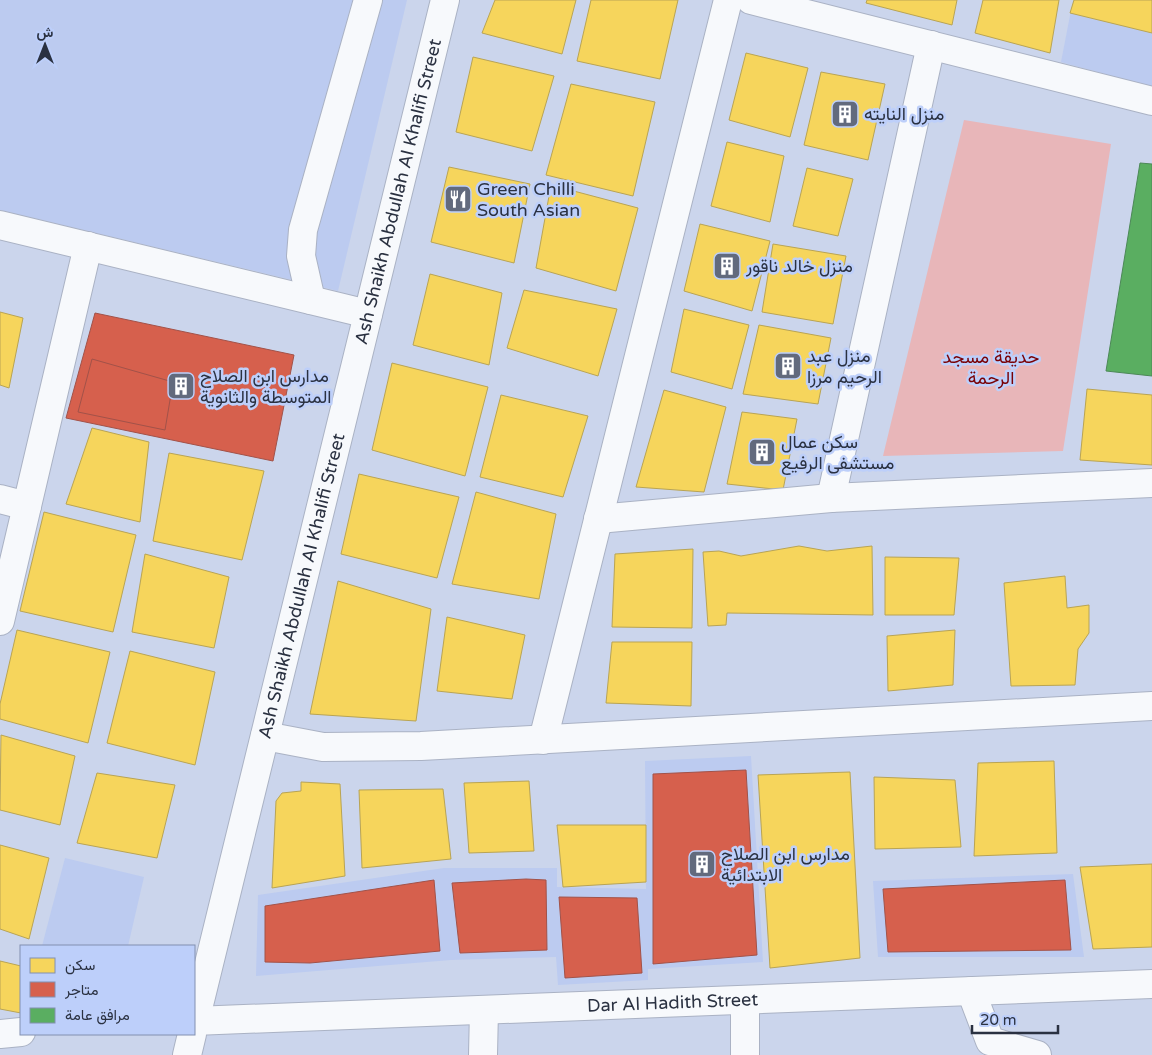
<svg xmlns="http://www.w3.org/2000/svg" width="1152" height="1055" font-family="'Varela Round',Vazirmatn,sans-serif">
  <rect width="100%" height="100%" fill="#cbd5ec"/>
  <g fill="#bccbf0">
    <polygon points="0,0 407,0 338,291 0,210"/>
    <polygon points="1073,0 1152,0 1152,87 1061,62"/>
    <polygon points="751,756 763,962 648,969 648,980 558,985 556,957 451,960 256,976 258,895 444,868 557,868 557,887 646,889 645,761"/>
    <polygon points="65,858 144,877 128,946 42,946"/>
    <polygon points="1073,874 1084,957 878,957 873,881"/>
  </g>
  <polygon fill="#e8b6b9" points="964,120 1111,144 1063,451 883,456"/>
  <g fill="#f6d55c" stroke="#b9a454">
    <polygon points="495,0 576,0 562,54 482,33"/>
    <polygon points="591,0 678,0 660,79 577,61"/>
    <polygon points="867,0 957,0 952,25 866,3"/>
    <polygon points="983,0 1059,0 1050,53 975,33"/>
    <polygon points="1074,0 1152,0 1152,33 1070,13"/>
    <polygon points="746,53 808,68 790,137 729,120"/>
    <polygon points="473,57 554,76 532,151 456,132"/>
    <polygon points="821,72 885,84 868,160 804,145"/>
    <polygon points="571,84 655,102 633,196 546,175"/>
    <polygon points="727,142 784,156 770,222 711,206"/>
    <polygon points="449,167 530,184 514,263 431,242"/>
    <polygon points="807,168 853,179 838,236 793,226"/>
    <polygon points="551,185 638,208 616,291 536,268"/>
    <polygon points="700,224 770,241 752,311 684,291"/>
    <polygon points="773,244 846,256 833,324 762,312"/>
    <polygon points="430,274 502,293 489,365 413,345"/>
    <polygon points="524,290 617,309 598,376 507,348"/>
    <polygon points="684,309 749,325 732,389 671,372"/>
    <polygon points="0,312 23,318 9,388 0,385"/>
    <polygon points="759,325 831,338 818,404 743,394"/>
    <polygon points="392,363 488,387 465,476 372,450"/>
    <polygon points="1087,389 1152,395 1152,465 1080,460"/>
    <polygon points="664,390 726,407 704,492 636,487"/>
    <polygon points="501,395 588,416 563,497 480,477"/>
    <polygon points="742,412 797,419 783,490 727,484"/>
    <polygon points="92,428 149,442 140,522 66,504"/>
    <polygon points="169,453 264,471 242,560 153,541"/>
    <polygon points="359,474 459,497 437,578 341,554"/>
    <polygon points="476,492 556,514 539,599 452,584"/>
    <polygon points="44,512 136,535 113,632 20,611"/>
    <polygon points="799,546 827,551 872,546 873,615 727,613 726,625 708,626 703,552 719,551 741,556"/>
    <polygon points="693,549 692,628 612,627 615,554"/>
    <polygon points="145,554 229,577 214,648 132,632"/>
    <polygon points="885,557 959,558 954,615 885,615"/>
    <polygon points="1065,576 1067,608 1089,605 1089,633 1078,649 1075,685 1011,686 1004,583"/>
    <polygon points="338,581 431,609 416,721 310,714"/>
    <polygon points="447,617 525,635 512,699 437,691"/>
    <polygon points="17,630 110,652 88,743 0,719 0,704"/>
    <polygon points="955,630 953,685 888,691 887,636"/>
    <polygon points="612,642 692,642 691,706 606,703"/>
    <polygon points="130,651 215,672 195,765 107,743"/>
    <polygon points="1,735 75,756 60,825 0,810"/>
    <polygon points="1054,761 1057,853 974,856 978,763"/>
    <polygon points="850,772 860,958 770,968 758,775"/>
    <polygon points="97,773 175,785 157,858 77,843"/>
    <polygon points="874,777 955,780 961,847 875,849"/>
    <polygon points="529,781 534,851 469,853 464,783"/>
    <polygon points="301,782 340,784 345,876 272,888 276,801 282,793 301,791"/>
    <polygon points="443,789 451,859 362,868 359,790"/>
    <polygon points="557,825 646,825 646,882 563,887"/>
    <polygon points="0,845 49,858 29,939 0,929"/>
    <polygon points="1152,864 1152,947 1093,949 1080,867"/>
    <polygon points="0,961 21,966 21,1013 0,1009"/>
  </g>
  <g fill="#d6604d" stroke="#a25249">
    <polygon points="95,313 294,355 273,461 66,418"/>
    <polygon points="92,359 173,382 165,430 78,412"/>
    <polygon points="746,770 757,955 653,964 653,774"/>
    <polygon points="526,879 546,880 547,950 460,953 452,883"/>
    <polygon points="434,880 440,951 310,963 265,962 265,906"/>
    <polygon points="1065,880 1071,950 888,952 883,889"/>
    <polygon points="559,897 637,898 642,973 565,978"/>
  </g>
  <polygon fill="#5aae61" stroke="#4c8857" points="1140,163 1152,164 1152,376 1106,371"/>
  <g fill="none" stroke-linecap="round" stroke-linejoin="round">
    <g stroke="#aab2c4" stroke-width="30">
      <g id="minor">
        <polyline points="751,0 1152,101"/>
        <polyline points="0,225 368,314"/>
        <polyline points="311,300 301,256 303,230 368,0"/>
        <polyline points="831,498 931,45"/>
        <polyline points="0,499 27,506"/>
        <polyline points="598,519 831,498 1152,483"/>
        <polyline points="0,621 88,246"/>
        <polyline points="265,736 323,747 421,746 1152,706"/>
        <polyline points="543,740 728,0"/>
        <polyline points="971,991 990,1041 1037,1055"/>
        <path id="s1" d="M194 1021 1152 984"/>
        <path id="s2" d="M194 1025 445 0"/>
        <polyline points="0,1034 21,1032"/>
        <polyline points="187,1055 192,1034"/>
        <polyline points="483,1055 484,1010"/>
        <polyline points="745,1055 745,1000"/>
      </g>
    </g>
    <use href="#minor" stroke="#f7f9fc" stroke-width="28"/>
  </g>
  <defs>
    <g id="building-square" transform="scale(1.4375)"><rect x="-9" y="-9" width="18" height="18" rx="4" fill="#626a7d" stroke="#bdcffa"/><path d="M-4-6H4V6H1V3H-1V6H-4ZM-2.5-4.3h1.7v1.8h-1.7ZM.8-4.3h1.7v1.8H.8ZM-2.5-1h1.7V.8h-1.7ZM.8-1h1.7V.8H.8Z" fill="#fff"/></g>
    <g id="restaurant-square" transform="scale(1.4375)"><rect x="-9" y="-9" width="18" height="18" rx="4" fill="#626a7d" stroke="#bdcffa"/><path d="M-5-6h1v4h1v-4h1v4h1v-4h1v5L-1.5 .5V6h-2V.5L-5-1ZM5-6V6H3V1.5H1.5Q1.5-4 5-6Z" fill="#fff"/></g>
  </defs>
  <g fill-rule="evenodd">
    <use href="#building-square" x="845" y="114"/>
    <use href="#restaurant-square" x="458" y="199"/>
    <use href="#building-square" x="727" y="266"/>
    <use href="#building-square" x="788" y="366"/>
    <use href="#building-square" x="181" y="386"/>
    <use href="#building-square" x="762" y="452"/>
    <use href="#building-square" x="702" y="864"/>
  </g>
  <g text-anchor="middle" stroke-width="5" stroke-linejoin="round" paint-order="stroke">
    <g font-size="18" fill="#2a3141" stroke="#bdcffa" text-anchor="start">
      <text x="864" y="120">منزل النايته</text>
      <text x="477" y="195">Green Chilli<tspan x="477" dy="21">South Asian</tspan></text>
      <text x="746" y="272">منزل خالد ناقور</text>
      <text x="807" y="362">منزل عبد<tspan x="807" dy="21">الرحيم مرزا</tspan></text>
      <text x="200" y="382">مدارس ابن الصلاح<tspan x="200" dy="21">المتوسطة والثانوية</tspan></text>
      <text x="781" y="448">سكن عمال<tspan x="781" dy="21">مستشفى الرفيع</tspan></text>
      <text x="721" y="860">مدارس ابن الصلاح<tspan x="721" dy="21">الابتدائية</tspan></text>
    </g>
    <g font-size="18" fill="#2a3141" stroke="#bdcffa">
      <text dy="6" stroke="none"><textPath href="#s2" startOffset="858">Ash Shaikh Abdullah Al Khalifi Street</textPath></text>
      <text dy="6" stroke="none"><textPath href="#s2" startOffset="452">Ash Shaikh Abdullah Al Khalifi Street</textPath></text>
      <text dy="6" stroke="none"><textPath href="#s1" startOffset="479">Dar Al Hadith Street</textPath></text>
    </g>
    <g font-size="18" fill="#790005" stroke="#bdcffa">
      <text x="991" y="363">حديقة مسجد<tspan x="991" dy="21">الرحمة</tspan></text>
    </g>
  </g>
  <rect x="20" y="945" width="175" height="90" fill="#bdcffa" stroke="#8290b0"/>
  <rect x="30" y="958" width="25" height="15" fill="#f6d55c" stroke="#8290b0"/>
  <text x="65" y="970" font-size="15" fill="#2a3141">سكن</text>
  <rect x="30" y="982" width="25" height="15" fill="#d6604d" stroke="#8290b0"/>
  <text x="65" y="995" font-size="15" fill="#2a3141">متاجر</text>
  <rect x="30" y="1008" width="25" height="15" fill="#5aae61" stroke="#8290b0"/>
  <text x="65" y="1020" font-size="15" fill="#2a3141">مرافق عامة</text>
  <g transform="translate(45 45)" stroke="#bdcffa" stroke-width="4" paint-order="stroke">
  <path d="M0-4L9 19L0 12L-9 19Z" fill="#2a3141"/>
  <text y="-8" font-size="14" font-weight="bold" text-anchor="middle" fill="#2a3141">ش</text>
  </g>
  <path d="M972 1025v8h86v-8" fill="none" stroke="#2a3141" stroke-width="2.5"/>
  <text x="980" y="1025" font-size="15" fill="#2a3141" stroke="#bdcffa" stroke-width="4" paint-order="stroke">20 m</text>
</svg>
